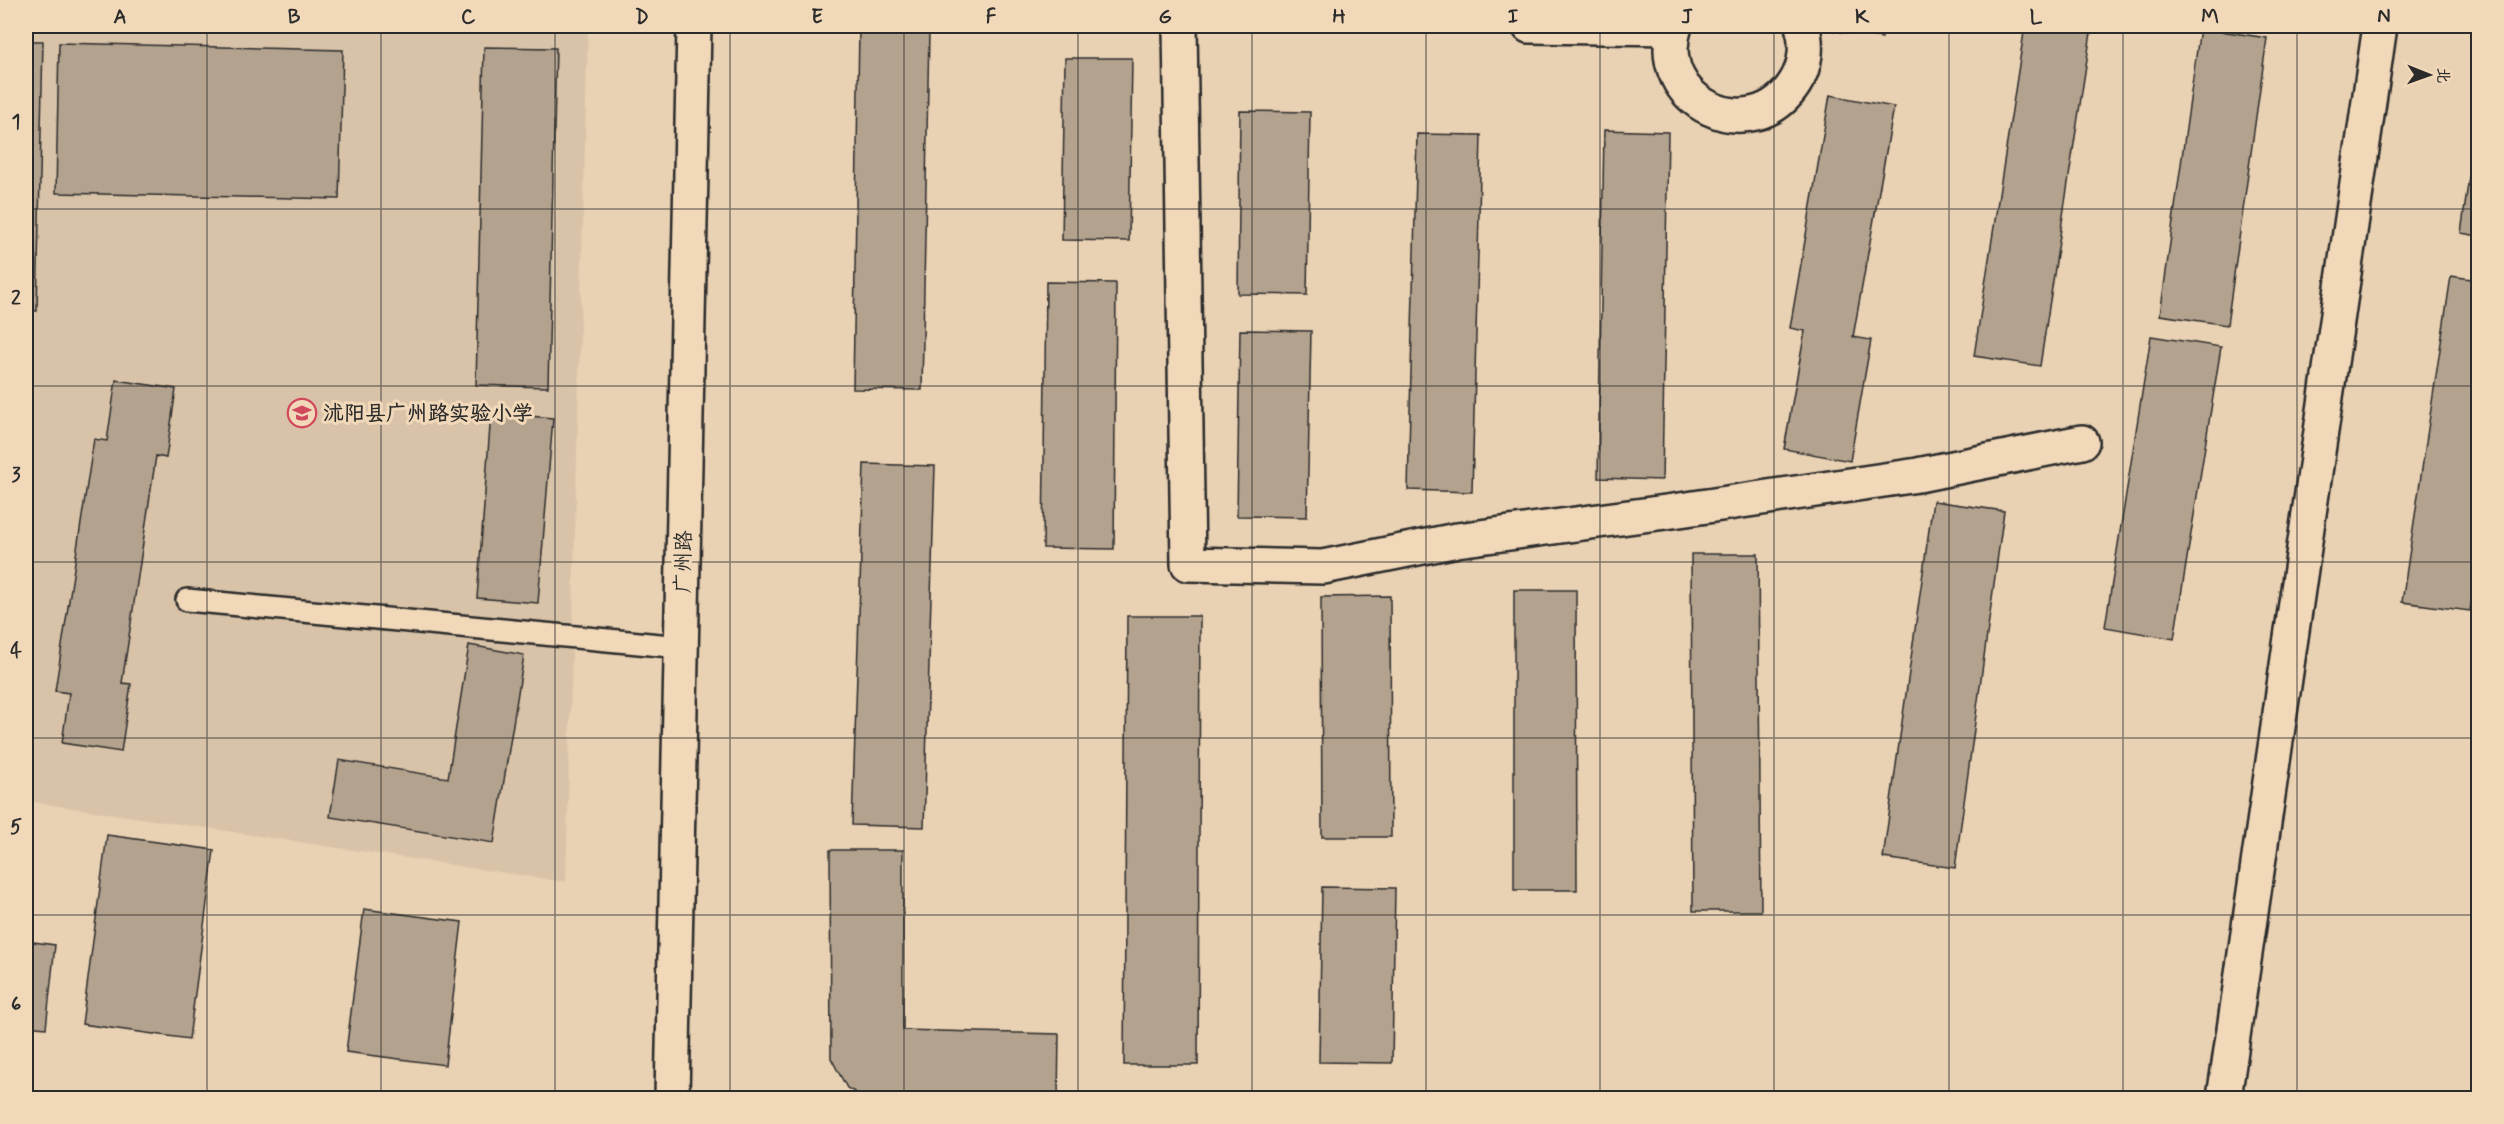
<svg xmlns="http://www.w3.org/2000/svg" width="2504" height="1124" font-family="Mynerve,'LXGW WenKai TC',sans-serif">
  <rect width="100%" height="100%" fill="#e9d1b3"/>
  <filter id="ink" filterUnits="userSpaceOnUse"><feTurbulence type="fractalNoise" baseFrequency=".0167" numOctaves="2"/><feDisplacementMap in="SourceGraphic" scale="12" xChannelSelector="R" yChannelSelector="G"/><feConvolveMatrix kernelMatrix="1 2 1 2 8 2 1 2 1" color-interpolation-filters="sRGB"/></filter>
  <g filter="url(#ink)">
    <polygon fill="#d9c3a8" points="26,26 588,26 566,882 26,801"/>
    <g fill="#b3a28e" stroke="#2b2b2b" stroke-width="1.5">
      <polygon points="1817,26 1884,26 1882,38 1817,28"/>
      <polygon points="2025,26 2092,26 2040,366 1974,356"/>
      <polygon points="2200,28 2267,38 2227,325 2160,315"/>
      <polygon points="859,30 929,32 922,390 853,389"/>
      <polygon points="26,41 43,41 37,311 26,311"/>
      <polygon points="59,43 343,50 339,199 56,193"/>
      <polygon points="484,47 556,48 548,387 476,385"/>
      <polygon points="1065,58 1132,58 1129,241 1062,240"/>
      <polygon points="1830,95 1894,107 1853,337 1871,340 1850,461 1784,449 1805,331 1790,328"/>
      <polygon points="1240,111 1310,112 1307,295 1238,294"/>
      <polygon points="2478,114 2478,236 2461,233"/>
      <polygon points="1604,130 1668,132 1662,480 1598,478"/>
      <polygon points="1417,134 1481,135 1472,492 1408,490"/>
      <polygon points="2451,276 2478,280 2478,552 2470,611 2402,602"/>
      <polygon points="1046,282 1116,283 1114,549 1043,548"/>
      <polygon points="1240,330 1311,331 1307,517 1237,516"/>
      <polygon points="2151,336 2221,347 2174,639 2105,627"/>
      <polygon points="116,380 176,389 166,458 156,456 122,683 131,684 121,752 62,743 69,693 55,691 94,439 107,441"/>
      <polygon points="491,413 553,418 538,603 477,598"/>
      <polygon points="864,464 935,466 924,827 852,825"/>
      <polygon points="1933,501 2004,511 1955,868 1883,858"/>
      <polygon points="1691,554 1758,554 1761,911 1693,911"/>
      <polygon points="1514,590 1576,590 1577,890 1514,890"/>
      <polygon points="1390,596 1391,837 1322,837 1321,597"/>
      <polygon points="1127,616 1200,616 1198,1065 1124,1065"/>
      <polygon points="469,645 524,655 494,843 330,817 339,760 448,778"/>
      <polygon points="107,835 214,850 189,1039 82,1024"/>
      <polygon points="830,850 903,850 903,1030 1059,1034 1058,1098 865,1098 847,1088 831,1058"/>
      <polygon points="1322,887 1395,888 1392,1063 1319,1062"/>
      <polygon points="364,909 462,922 445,1065 346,1052"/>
      <polygon points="26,941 55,945 46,1028 26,1026"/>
    </g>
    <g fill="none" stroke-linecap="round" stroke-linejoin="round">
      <g stroke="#2b2b2b" stroke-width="26">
        <polyline id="lane" points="187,600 681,647"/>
      </g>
      <g stroke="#2b2b2b" stroke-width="38">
        <g id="street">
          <polyline points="1180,26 1188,564 1323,567 1457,540 1673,511 1918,475 2082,442"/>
          <polyline points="1529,26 1674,28"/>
          <path d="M1675 26C1650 101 1752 151 1795 83 1806 66 1808 44 1802 26"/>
          <polyline points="2224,1098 2380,26"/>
        </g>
      </g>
      <g stroke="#2b2b2b" stroke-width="38">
        <polyline id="secondary" points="672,1098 694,26"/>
      </g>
      <use href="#lane" stroke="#f1d8b9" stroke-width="21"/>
      <use href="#street" stroke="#f1d8b9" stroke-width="33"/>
      <use href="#secondary" stroke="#f1d8b9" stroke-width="33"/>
    </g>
  </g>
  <path fill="none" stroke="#2b2b2b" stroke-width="1.5" stroke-opacity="0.55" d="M207 26V1098M381 26V1098M555 26V1098M730 26V1098M904 26V1098M1078 26V1098M1252 26V1098M1426 26V1098M1600 26V1098M1774 26V1098M1949 26V1098M2123 26V1098M2297 26V1098M26 209H2478M26 386H2478M26 562H2478M26 738H2478M26 915H2478"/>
  <defs>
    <g id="school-ring" transform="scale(1.5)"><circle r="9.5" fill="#f1d8b9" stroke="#d1495b" stroke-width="1.5"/><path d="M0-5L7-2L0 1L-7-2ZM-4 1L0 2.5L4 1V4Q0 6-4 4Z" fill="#d1495b"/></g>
  </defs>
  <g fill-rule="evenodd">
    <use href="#school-ring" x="302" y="413"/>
  </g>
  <g text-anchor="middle" stroke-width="6" stroke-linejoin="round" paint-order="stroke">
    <g font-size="21" font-weight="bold" fill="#2b2b2b" stroke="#f1d8b9" text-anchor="start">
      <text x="323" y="420">沭阳县广州路实验小学</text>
    </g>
    <g font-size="21" fill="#2b2b2b" stroke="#f1d8b9">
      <text transform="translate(683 562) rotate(-89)" y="7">广州路</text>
    </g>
  </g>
  <rect width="2504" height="1124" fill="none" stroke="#f1d8b9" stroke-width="66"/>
  <g transform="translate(2429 75) rotate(91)" stroke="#f1d8b9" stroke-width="4.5" paint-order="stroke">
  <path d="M0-4.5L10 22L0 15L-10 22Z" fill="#2b2b2b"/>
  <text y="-9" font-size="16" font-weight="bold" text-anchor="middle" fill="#2b2b2b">北</text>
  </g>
  <rect x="33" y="33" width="2438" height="1058" fill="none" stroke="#2b2b2b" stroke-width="2"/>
  <g font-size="20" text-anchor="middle" font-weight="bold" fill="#2b2b2b">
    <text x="120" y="23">A</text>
    <text x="294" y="23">B</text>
    <text x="468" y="23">C</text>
    <text x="642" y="23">D</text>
    <text x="817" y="23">E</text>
    <text x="991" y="23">F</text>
    <text x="1165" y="23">G</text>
    <text x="1339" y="23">H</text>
    <text x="1513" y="23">I</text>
    <text x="1687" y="23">J</text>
    <text x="1862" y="23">K</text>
    <text x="2036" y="23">L</text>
    <text x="2210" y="23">M</text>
    <text x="2384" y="23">N</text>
    <text x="16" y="128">1</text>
    <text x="16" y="304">2</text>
    <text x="16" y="481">3</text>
    <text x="16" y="657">4</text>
    <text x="16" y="833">5</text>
    <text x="16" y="1010">6</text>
  </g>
</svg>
